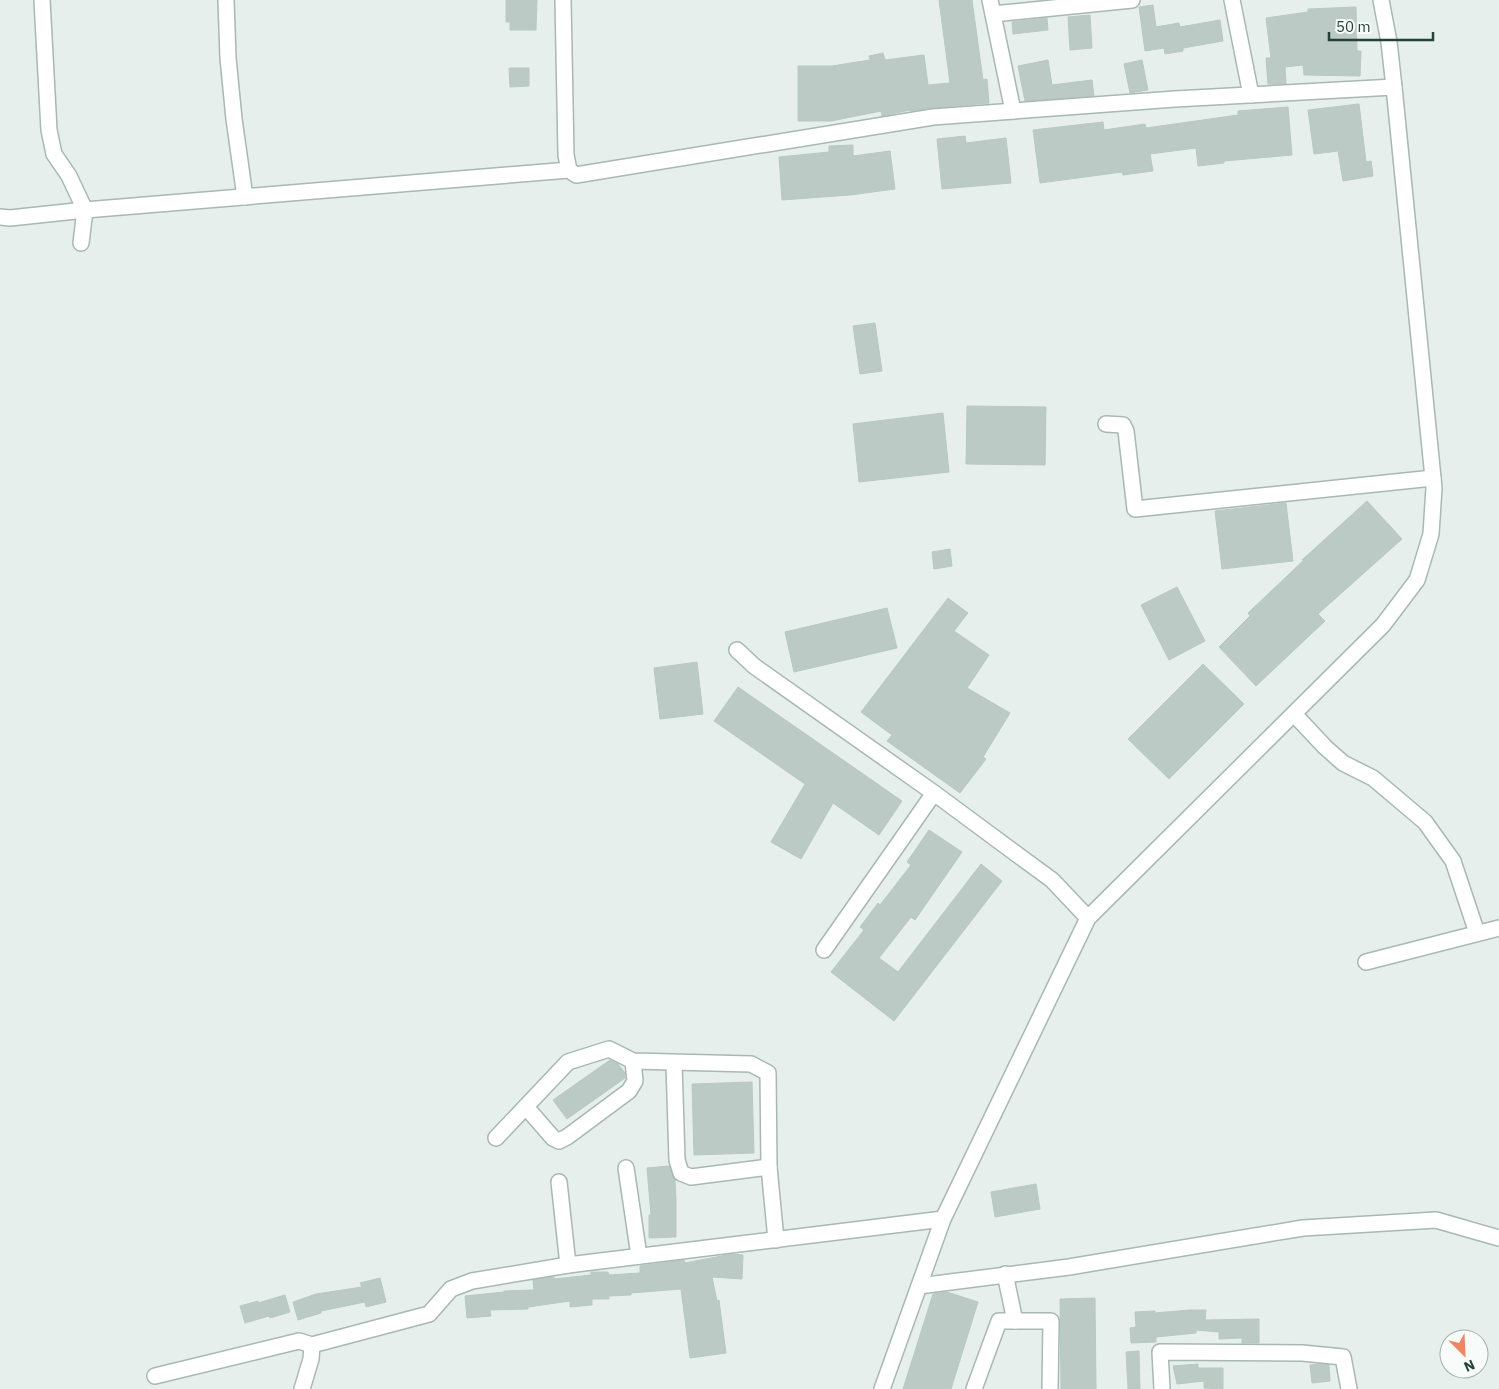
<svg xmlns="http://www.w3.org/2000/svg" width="1499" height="1389" font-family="'IBM Plex Sans',sans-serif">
  <rect width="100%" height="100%" fill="#e6efeb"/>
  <g fill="#bbcac4" stroke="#b8c9c2">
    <polygon points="506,0 537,0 536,30 510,30 510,22 506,22"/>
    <polygon points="939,0 972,0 983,80 987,79 989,103 932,108 910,111 910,110 882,116 881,111 831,121 798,121 798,66 832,66 870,60 869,56 883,53 885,60 924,55 928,85 950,83"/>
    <polygon points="1153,5 1156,27 1179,23 1180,27 1220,20 1223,41 1183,48 1183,51 1165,54 1164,48 1145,51 1139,7"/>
    <polygon points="1356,7 1357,51 1361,51 1360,76 1304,75 1303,65 1285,67 1286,84 1268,84 1266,58 1271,58 1266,18 1308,12 1308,9"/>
    <polygon points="1090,15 1092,48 1070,50 1068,17"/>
    <polygon points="1047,18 1048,30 1013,34 1012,22"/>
    <polygon points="1048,60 1052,85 1092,80 1094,96 1025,101 1018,66"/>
    <polygon points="1142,60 1148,90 1130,93 1124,64"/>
    <polygon points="509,68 529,68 529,86 510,87"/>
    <polygon points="1359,104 1366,162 1371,161 1373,176 1343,181 1338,151 1314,154 1308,110"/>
    <polygon points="1288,107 1292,155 1224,161 1224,163 1198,166 1196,148 1150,154 1153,171 1123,175 1122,172 1040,183 1033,130 1103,122 1104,130 1145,124 1146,128 1238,115 1238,111"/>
    <polygon points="965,136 966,143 1006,138 1011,183 942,189 937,139"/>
    <polygon points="853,145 853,156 890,151 895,189 850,195 782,200 779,157 829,152 829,146"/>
    <polygon points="875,323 882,371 860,374 853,326"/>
    <polygon points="967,406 1046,407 1045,465 966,464"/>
    <polygon points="943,413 949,472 859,482 853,424"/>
    <polygon points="1367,501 1402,539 1318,614 1325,621 1256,686 1219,647 1250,616 1248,613 1305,559 1302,560"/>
    <polygon points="1286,503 1293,561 1222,569 1215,511"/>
    <polygon points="950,549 952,566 934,569 932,552"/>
    <polygon points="1177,587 1205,641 1169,660 1141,605"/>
    <polygon points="948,598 968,613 954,631 989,655 967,688 1010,713 983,757 986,759 960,793 887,741 892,735 861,712"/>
    <polygon points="887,608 897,648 794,672 785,632"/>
    <polygon points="697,662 703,714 660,719 654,668"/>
    <polygon points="1203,664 1244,704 1169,779 1128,739"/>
    <polygon points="738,687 902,801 879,835 833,803 801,859 771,842 805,784 714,721"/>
    <polygon points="929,830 962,852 915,920 911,917 879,958 898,972 981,864 1002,881 894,1021 831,972 864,930 860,927 878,903 880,905 911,865 907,862"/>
    <polygon points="610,1060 618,1064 625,1073 625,1078 567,1119 553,1100"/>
    <polygon points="752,1082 754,1153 694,1155 692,1084"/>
    <polygon points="669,1166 675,1180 676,1200 676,1237 649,1238 649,1215 651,1215 647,1168"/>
    <polygon points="1036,1184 1040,1209 995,1217 991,1192"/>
    <polygon points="732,1254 743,1255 742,1279 712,1277 717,1301 719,1300 726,1353 690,1358 681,1289 631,1293 631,1295 609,1296 609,1299 592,1299 592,1305 570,1307 570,1301 528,1307 528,1309 490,1310 491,1316 467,1318 465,1296 504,1292 504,1291 534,1290 533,1280 554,1277 554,1279 591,1275 591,1272 608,1272 609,1275 640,1273 640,1266 684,1260 685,1263"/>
    <polygon points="380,1278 386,1302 366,1307 365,1302 321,1311 321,1313 298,1320 293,1302 316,1294 362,1287 360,1283"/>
    <polygon points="947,1292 978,1302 951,1389 903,1389 933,1294"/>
    <polygon points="285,1295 290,1312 270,1318 269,1316 245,1323 240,1306 258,1301 258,1303"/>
    <polygon points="1095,1298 1096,1389 1061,1389 1060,1299"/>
    <polygon points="1190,1310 1206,1310 1205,1320 1259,1319 1259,1343 1242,1343 1242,1338 1219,1339 1219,1332 1196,1330 1196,1333 1156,1337 1156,1342 1131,1343 1130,1328 1136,1327 1135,1312 1155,1311 1155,1313"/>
    <polygon points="1139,1351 1140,1389 1128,1389 1126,1352"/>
    <polygon points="1198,1364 1198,1368 1223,1368 1223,1389 1204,1388 1204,1381 1177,1384 1173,1366"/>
    <polygon points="1321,1364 1329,1365 1330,1381 1312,1383 1310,1365"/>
  </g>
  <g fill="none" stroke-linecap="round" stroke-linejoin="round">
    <g stroke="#a8b8b2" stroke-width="18">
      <g id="minor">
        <polyline points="42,0 49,130 54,154 69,176 85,210 81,243"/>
        <polyline points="226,0 228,58 234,119 245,197"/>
        <polyline points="563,0 566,155 569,170 576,175 933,117 1175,99 1394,87"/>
        <polyline points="990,0 1013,111"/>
        <polyline points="1232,0 1251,95"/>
        <polyline points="993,14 1132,0"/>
        <polyline points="0,217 10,218 85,210 569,170"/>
        <polyline points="1106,424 1123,425 1126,431 1135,509 1433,478"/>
        <polyline points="737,650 754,666 934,793 1026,861 1052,880 1088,918"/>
        <polyline points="1294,714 1325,747 1343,763 1373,778 1425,822 1453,861 1477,933"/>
        <polyline points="824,950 934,793"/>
        <polyline points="1366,962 1499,928"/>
        <polyline points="674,1063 677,1160 681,1173 691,1177 769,1167"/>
        <polyline points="526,1107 553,1138 559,1141 567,1137 629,1091 635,1081 633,1061"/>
        <polyline points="496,1138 568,1062 609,1049 633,1061 751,1064 768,1073 769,1167 776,1240"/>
        <polyline points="626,1168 639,1256"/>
        <polyline points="559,1182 568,1265"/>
        <polyline points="1005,1274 1015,1321"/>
        <polyline points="919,1286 1069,1267 1303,1228 1436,1220 1499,1238"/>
        <polyline points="155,1376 299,1341 312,1345 429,1314 451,1289 472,1281 568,1265 943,1219"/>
        <polyline points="302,1389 311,1359 312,1345"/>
        <polyline points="882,1389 943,1219 1088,918 1383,625 1417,580 1431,534 1434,488 1394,87 1389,42 1381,0"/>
        <polyline points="974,1389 999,1321 1051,1321 1050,1389"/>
        <polyline points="1162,1389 1160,1352 1302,1353 1343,1357 1349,1389"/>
      </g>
    </g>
    <use href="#minor" stroke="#fff" stroke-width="15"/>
  </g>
  <g transform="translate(1464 1354) rotate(156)"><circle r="24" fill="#f7fbf9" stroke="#a3b1ad"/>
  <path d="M0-4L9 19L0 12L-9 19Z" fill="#f4845f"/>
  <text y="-8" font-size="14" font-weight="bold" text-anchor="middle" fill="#24423a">N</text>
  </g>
  <path d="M1329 32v8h104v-8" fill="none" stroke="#24423a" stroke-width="2.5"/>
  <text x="1336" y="32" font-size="15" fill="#24423a" stroke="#f7fbf9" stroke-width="4" paint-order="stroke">50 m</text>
</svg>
